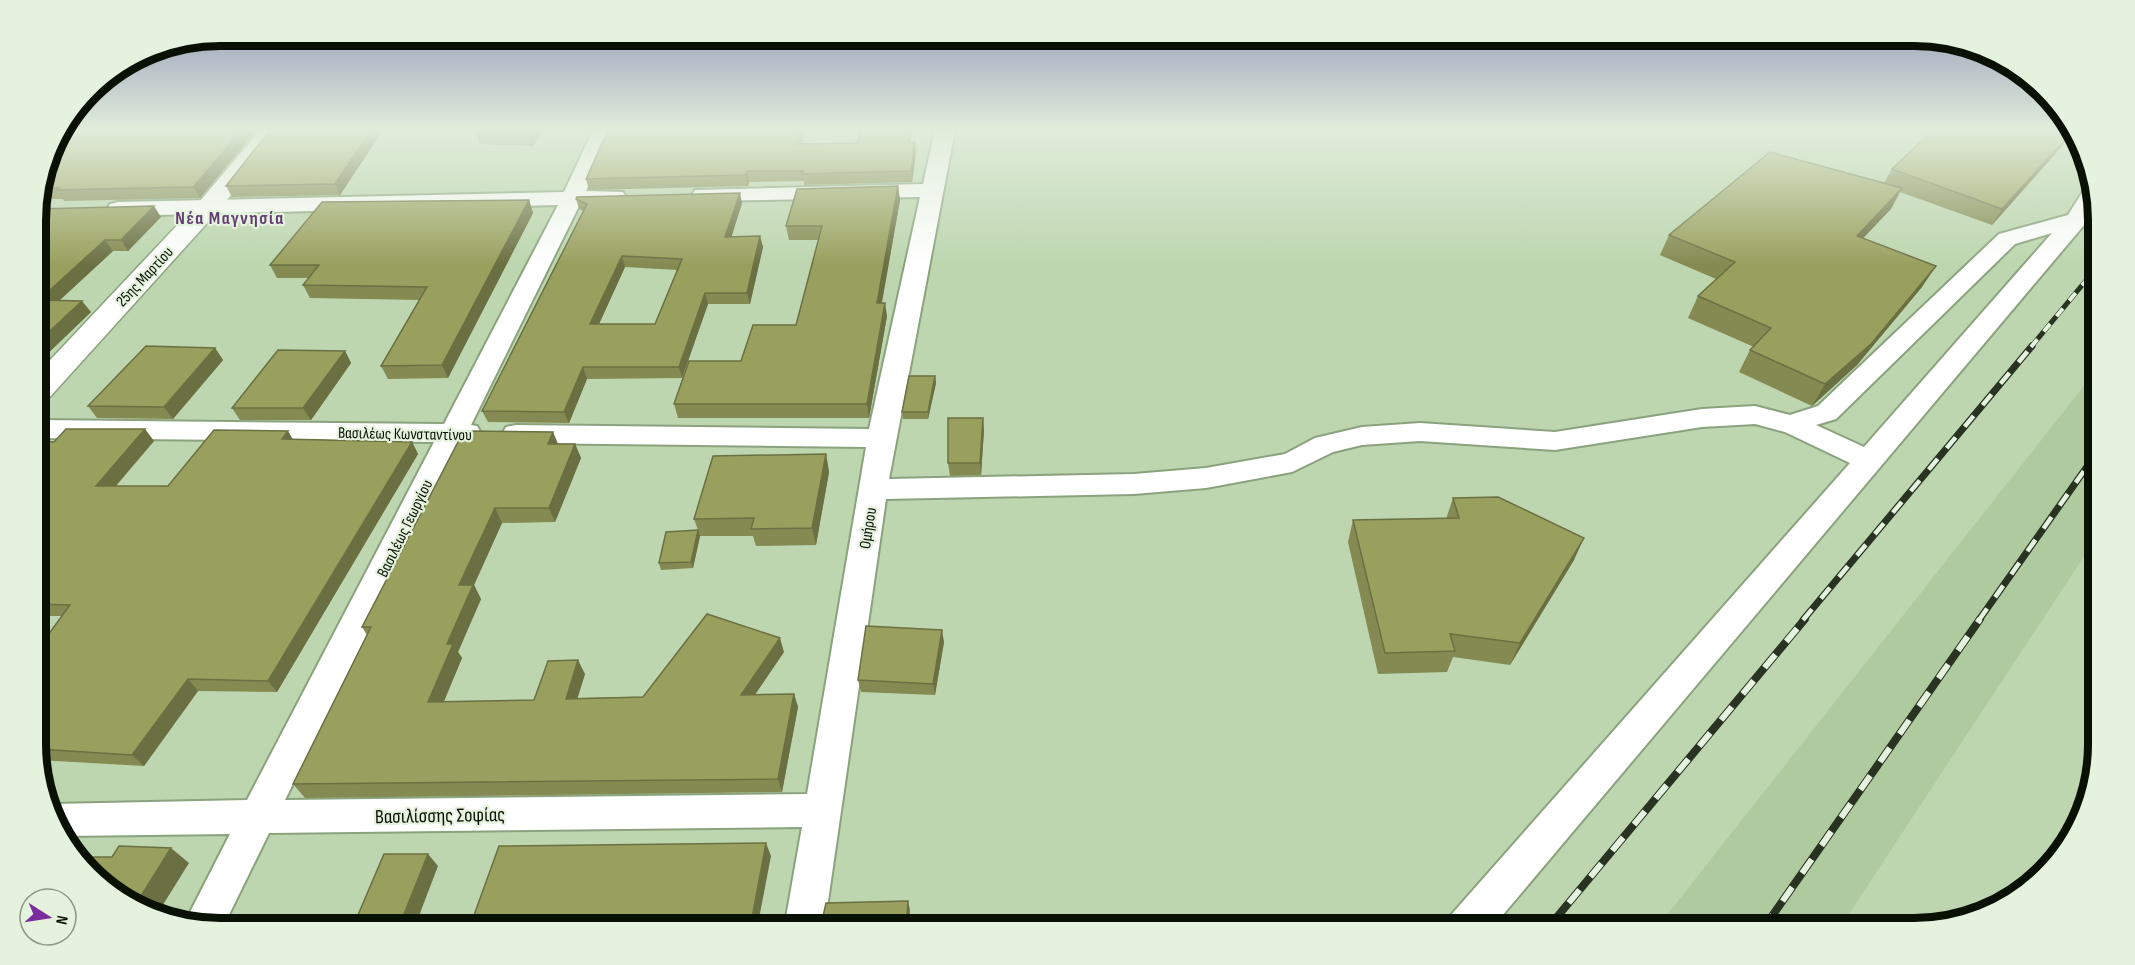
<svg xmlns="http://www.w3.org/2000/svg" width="2135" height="965" font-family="'Sofia Sans Condensed',sans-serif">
  <rect width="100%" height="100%" fill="#bdd6af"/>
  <polygon fill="#aeca9e" points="2098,368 2098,535 1839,929 1656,929"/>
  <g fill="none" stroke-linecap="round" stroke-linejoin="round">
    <g stroke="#8aa27d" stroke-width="4">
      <path id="street" d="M593 130H613L586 191 623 192 626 197 623 202 580 204 471 425 477 426 481 433 477 440 462 442 285 800 807 794 866 447 516 443 506 441 502 434 506 427 516 425 869 429 920 197 703 201 695 200 692 195 695 190 923 184 935 130H955L889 479 1134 474 1206 468 1285 454 1315 438 1362 427 1420 423 1555 432 1702 409 1755 406 1790 415 1818 406 1999 234 2068 215 2087 185 2092 184 2097 203 2084 225 1491 929H1445L1451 915 1850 463 1785 432 1755 424 1702 427 1555 450 1420 441 1362 445 1333 452 1292 472 1206 488 1134 494 886 499 824 929H784L802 827 269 833 222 929 185 922 230 834 65 836 52 804 247 800 434 442 37 438V420L444 424 558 205 118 216 110 214 107 209 110 204 118 202 564 192ZM2052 233 1864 447 1816 425 1836 419 2015 244Z"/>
    </g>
    <g stroke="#8aa27d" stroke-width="3">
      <polygon id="secondary" points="260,130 284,130 218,211 48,399 37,402 37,374 200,201"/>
    </g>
    <use href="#street" fill="#fff" fill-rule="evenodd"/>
    <use href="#secondary" fill="#fff" fill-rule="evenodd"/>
    <g stroke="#283322" stroke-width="5">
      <polyline id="rail-far2" points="2031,347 2098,266"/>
    </g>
    <g stroke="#283322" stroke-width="7">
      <g id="rail-far1">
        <polyline points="1803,620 2032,346"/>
        <polyline points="1979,620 2098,451"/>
      </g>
    </g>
    <g stroke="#283322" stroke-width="8">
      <g id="rail">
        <polyline points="1547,929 1805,619"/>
        <polyline points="1763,929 1980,619"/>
      </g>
    </g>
    <use href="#rail-far2" stroke="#e5f2de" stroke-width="4" stroke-dasharray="10" stroke-linecap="butt"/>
    <use href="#rail-far1" stroke="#e5f2de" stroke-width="4.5" stroke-dasharray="14" stroke-linecap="butt"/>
    <use href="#rail" stroke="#e5f2de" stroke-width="6" stroke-dasharray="17" stroke-linecap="butt"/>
  </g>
  <g fill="#848a51" fill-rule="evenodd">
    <polygon points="62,130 257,130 200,198 64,201 63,199 39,199 55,139"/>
    <polygon points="270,130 383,130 340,195 232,197 226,186"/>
    <polygon points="475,130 544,130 533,146 480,144"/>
    <polygon points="805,130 801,143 858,143 912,130 910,142 916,153 912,182 804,185 804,181 749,182 748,186 589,190 586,179"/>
    <polygon points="2070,130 2072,135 1992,225 1900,192 1891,209 1863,238 1922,287 1857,365 1812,406 1739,372 1750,350 1754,347 1688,318 1698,296 1716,279 1660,255 1669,235 1884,183 1892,169"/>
    <polygon points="898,186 900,200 882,303 887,316 869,418 678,418 674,404 796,325 819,240 789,240 786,226"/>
    <path d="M576 199 742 203 731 237 760 236 763 247 750 304H708L682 378 587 379 569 423 488 422 482 411 583 211 579 209ZM625 267 677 270 655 324H599Z"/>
    <polygon points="529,200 533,213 448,378 388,379 381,366 420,300 310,298 303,285 309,278 277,278 270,265"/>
    <polygon points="36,209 161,217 128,251 113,251 60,300 91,312 41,360 44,363 37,371"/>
    <polygon points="215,348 223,360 173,419 97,418 88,406"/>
    <polygon points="345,351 351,363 311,420 240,420 232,408"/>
    <polygon points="935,376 936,383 928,419 903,419 902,412"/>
    <polygon points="984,430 981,475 950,476 948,463"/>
    <polygon points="293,439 412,442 418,454 277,692 198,691 144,766 38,760 37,650 62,616 37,616 37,441 54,442 154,441 116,486 168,486"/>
    <polygon points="558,444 575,444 581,458 555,522 502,523 474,585 481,599 458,652 462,658 443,702 534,700 585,674 577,698 643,697 784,652 755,694 794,694 798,707 782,792 305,798 293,784 367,635 362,627"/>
    <polygon points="826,454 829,472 816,545 756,546 753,536 700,536 693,568 661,570 659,563 698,530 694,519"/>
    <polygon points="1453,498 1574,560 1510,665 1453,657 1447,672 1378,674 1348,542 1353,520 1446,519"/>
    <polygon points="944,642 935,695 861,692 858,680"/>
  </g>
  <g fill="#6b7042">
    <polygon points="242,130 257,130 200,198 193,187"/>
    <polygon points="371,130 383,130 340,195 335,184"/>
    <polygon points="527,130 544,130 533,146"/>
    <polygon points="800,130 805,130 798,154 796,144"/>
    <polygon points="909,130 912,130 909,153 907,142"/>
    <polygon points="2071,133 2072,135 1992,225 2002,209"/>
    <polygon points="915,142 916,153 912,182 911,171"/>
    <polygon points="747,171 749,182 748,186 745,175"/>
    <polygon points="898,186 900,200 879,317 877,303"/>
    <polygon points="1902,188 1891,209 1845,257 1857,236"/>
    <polygon points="740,193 742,203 728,248 725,237"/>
    <polygon points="529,200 533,213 448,378 442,365"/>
    <polygon points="154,206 161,217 128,251 121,240"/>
    <polygon points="760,236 763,247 750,304 747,293"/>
    <polygon points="105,240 113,251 48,311 39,300"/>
    <polygon points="622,256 625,267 594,335 590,324"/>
    <polygon points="1936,266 1922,287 1857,365 1812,406 1825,384"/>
    <polygon points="705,293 708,304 682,378 679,367"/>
    <polygon points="82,301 91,312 41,360 44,363 37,371 37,343"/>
    <polygon points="885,303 887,316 869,418 867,404"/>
    <polygon points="215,348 223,360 173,419 164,407"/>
    <polygon points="345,351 351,363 311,420 303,408"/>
    <polygon points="583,367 587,379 569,423 564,412"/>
    <polygon points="935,376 936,383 928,419 928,412"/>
    <polygon points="983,418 984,430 981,475 980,463"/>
    <polygon points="145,429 154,441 105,498 96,486"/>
    <polygon points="288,431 295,443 282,439"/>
    <polygon points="553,432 559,446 548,444"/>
    <polygon points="412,442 418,454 277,692 268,681"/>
    <polygon points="575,444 581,458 555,522 549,508"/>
    <polygon points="826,454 829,472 816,545 812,528"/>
    <polygon points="495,508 502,523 474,585 481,599 458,652 462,658 438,716 428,702 447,644 459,585"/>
    <polygon points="698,530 700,536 693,568 691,562"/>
    <polygon points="1584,538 1574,560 1510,665 1520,643"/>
    <polygon points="942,630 944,642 935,695 933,684"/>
    <polygon points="780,638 784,652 746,708 741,695"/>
    <polygon points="578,660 585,674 573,713 566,699"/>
    <polygon points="188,679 198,691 144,766 132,755"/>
    <polygon points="794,694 798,707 782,792 778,779"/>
    <polygon points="766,843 771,856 757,929 750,929"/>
    <polygon points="171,848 189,863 156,916 150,915 136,904"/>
    <polygon points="428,854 438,866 414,929 398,929"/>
    <polygon points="908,901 910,910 909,929 906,929"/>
  </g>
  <g fill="#99a05e" stroke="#6b7042" stroke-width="1.5" fill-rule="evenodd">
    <polygon points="62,130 242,130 193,187 56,190 59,188 42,188 55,139"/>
    <polygon points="270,130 371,130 335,184 226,186"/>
    <polygon points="608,130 800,130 796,144 858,143 860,130 909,130 907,142 915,142 911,171 802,174 803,171 747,171 745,175 586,179"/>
    <polygon points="1933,130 2070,130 2071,133 2002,209 1892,169"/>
    <polygon points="1770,152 1902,188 1857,236 1936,266 1871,344 1825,384 1750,350 1771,328 1698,296 1735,262 1669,235"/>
    <polygon points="898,186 877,303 885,303 867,404 674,404 689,361 741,361 753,325 796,325 822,226 786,226 797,189"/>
    <path d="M740 193 725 237 760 236 747 293H705L679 367H583L564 412 482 411 587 204 576 199 577 197ZM622 256 682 259 655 324H590Z"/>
    <polygon points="529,200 442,365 381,366 427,287 303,285 319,265 270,265 322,202"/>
    <polygon points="154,206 121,240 105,240 39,300 82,301 37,343 36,209"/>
    <polygon points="146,346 215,348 164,407 88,406"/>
    <polygon points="278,350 345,351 303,408 232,408"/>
    <polygon points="909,376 935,376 928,412 902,412"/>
    <polygon points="948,418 983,418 980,463 948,463"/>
    <polygon points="66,429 145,429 96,486 168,486 214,430 288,431 282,439 412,442 268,681 188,679 132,755 38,749 37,650 70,605 37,604 37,441 54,442"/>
    <polygon points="469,431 553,432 548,444 575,444 549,508 495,508 459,585 473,585 447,644 453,644 428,702 534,700 548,661 578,660 566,699 643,697 707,614 780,638 741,695 794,694 778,779 293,784 371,627 362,627 459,440 465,440"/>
    <polygon points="826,454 812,528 751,529 754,518 694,519 713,456"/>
    <polygon points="1498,497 1584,538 1520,643 1450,634 1455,651 1385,653 1353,520 1459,518 1453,498"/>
    <polygon points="698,530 691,562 659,563 666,532"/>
    <polygon points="866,626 942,630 933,684 858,680"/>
    <polygon points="766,843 750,929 469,929 499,846"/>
    <polygon points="119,846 171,848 136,904 76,858 76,857 112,857"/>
    <polygon points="384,854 428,854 398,929 352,929"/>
    <polygon points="908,901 906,929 808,929 809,922 822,921 826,903"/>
  </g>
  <linearGradient id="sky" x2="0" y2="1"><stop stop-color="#8f94b6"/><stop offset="0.49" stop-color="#e1eddb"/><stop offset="1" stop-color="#e1eddb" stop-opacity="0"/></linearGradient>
  <rect width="2135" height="265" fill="url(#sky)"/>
  <g text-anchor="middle" stroke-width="4.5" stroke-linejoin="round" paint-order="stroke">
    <g font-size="16" fill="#091105" stroke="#e5f2de">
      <text transform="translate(144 276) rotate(-47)" y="6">25ης Μαρτίου</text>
      <text transform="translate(405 433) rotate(1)" y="6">Βασιλέως Κωνσταντίνου</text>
      <text transform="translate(404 528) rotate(-64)" y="6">Βασιλέως Γεωργίου</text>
      <text transform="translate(867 528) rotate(-81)" y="6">Ομήρου</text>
    </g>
    <g font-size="18" font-weight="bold" letter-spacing="1.5" fill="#623c74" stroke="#e5f2de">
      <text x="230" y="224">Νέα Μαγνησία</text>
    </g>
    <g font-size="20" fill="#091105" stroke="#e5f2de">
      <text transform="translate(440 815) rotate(-1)" y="7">Βασιλίσσης Σοφίας</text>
    </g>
  </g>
  <path d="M0 0H2135V965H0ZM220 46H1914A174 174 0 0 1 2088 220V744A174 174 0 0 1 1914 918H220A174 174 0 0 1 46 744V220A174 174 0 0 1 220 46Z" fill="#e5f2de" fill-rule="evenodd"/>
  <path fill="none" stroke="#091105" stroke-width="8" d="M220 46H1914A174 174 0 0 1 2088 220V744A174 174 0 0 1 1914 918H220A174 174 0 0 1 46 744V220A174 174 0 0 1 220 46Z"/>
  <g transform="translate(48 917) rotate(102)"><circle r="28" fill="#e5f2de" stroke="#8d9887" stroke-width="1.5"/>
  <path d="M0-4.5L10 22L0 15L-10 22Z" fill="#7c2c9c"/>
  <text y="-9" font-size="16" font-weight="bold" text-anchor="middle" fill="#091105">N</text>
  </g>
</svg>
